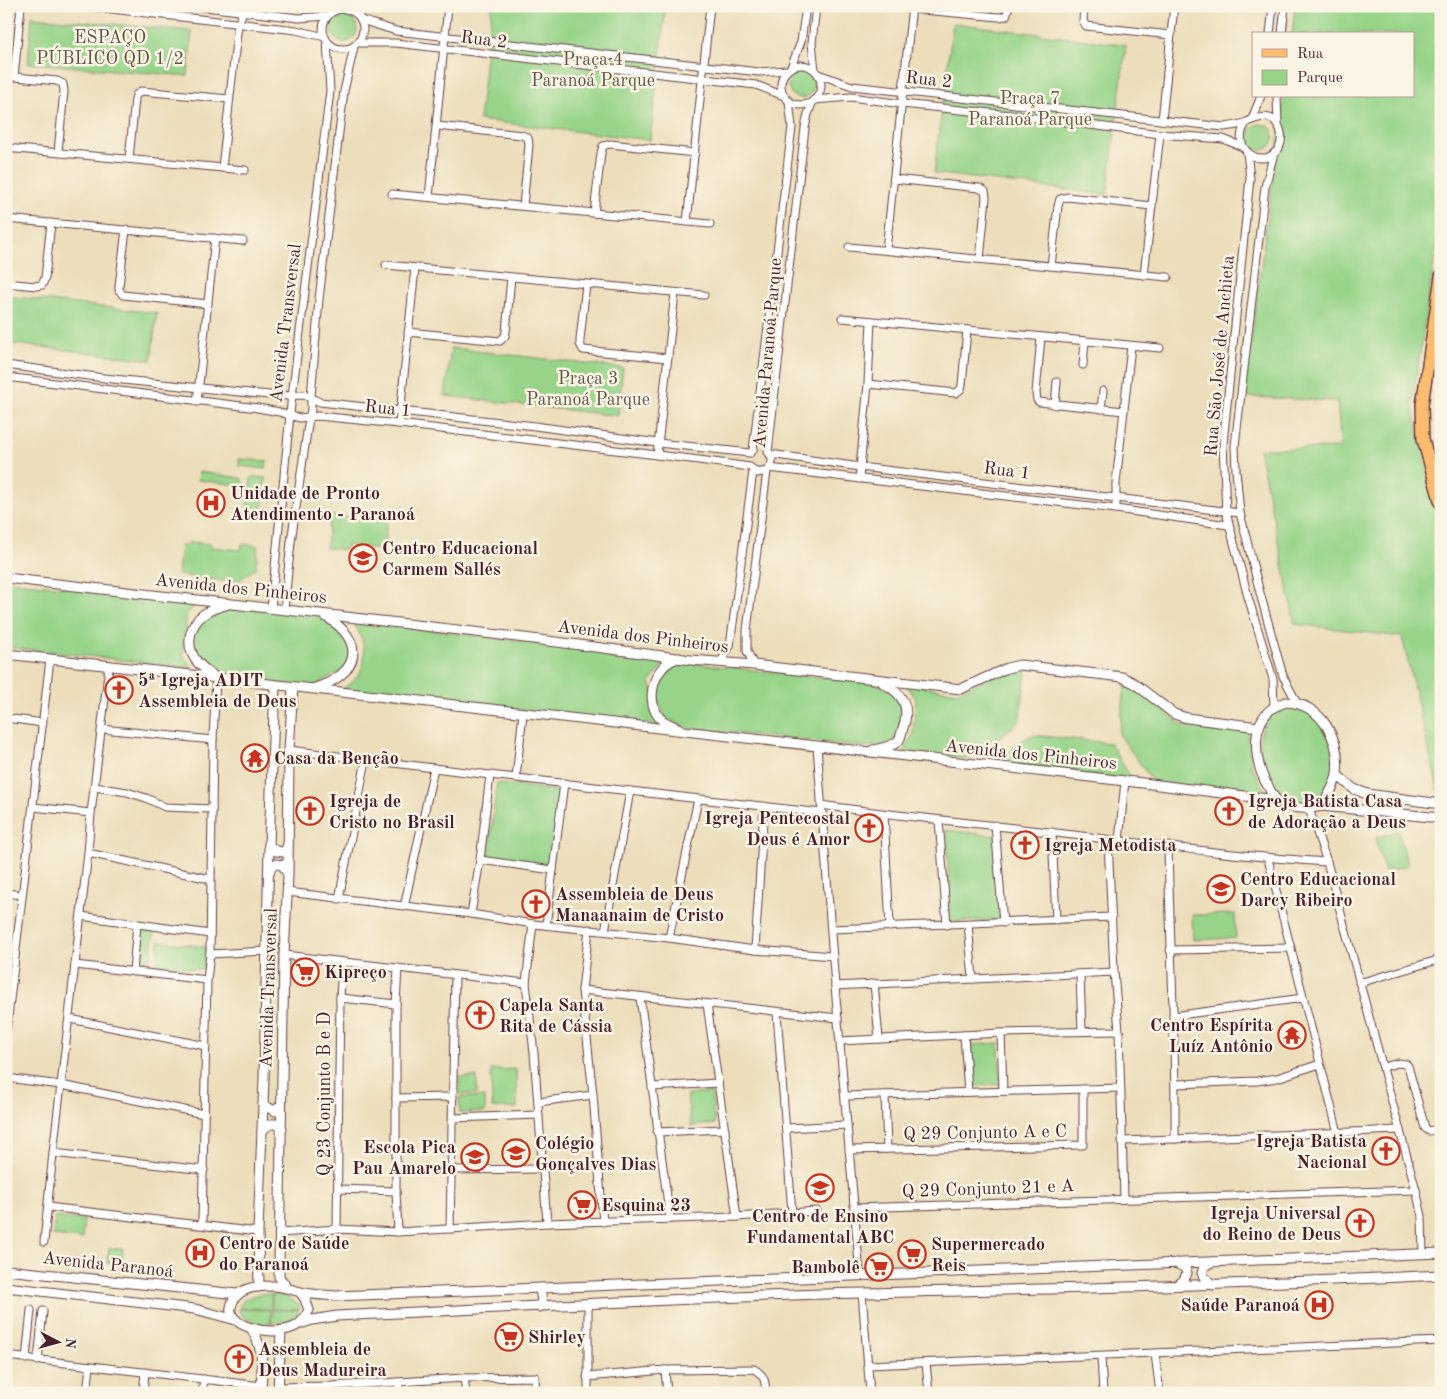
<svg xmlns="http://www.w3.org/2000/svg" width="1447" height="1399" font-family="'Old Standard TT',serif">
  <rect width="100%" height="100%" fill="#fcf5e5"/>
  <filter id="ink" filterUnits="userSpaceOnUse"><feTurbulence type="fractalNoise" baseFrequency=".02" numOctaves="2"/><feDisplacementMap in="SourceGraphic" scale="10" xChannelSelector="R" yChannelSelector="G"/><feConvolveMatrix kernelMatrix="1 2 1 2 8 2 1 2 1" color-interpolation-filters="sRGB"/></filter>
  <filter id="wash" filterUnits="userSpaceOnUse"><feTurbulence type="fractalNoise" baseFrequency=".0096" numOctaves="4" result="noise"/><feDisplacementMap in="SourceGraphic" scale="20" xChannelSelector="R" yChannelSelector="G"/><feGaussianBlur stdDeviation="1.12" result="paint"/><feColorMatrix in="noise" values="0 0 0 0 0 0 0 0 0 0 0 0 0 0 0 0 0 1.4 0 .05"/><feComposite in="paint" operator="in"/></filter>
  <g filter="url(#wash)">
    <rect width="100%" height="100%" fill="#ecdebb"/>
    <g fill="#97d489" stroke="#707a5a">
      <polygon points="492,6 666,6 650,140 479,120"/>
      <polygon points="1295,6 1441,6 1441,217 1412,404 1441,528 1441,792 1439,793 1402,637 1295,624 1259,449 1341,448 1337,401 1249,397 1244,391 1284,96 1413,96 1413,34 1292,34"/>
      <circle cx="344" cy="29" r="13"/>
      <polygon points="32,17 192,31 188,76 28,63"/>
      <polygon points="953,23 1126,45 1107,195 934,173"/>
      <circle cx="801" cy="85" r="13"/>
      <circle cx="1261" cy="137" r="13"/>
      <polygon points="6,296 157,313 151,360 6,343"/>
      <polygon points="451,348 623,368 618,416 445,396"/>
      <polygon points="239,459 267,461 266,469 239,466"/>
      <polygon points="199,472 241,478 243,482 242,492 237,491 238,485 198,480"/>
      <polygon points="253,477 266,478 261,518 246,516 251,479"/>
      <polygon points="330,515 387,522 383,550 347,545 346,550 326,548"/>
      <polygon points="189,542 211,544 211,547 241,550 242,544 258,546 256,568 236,582 178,575 181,545 188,546"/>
      <polygon points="6,581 201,601 187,613 183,655 193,668 6,647"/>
      <polygon points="232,606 321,614 352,645 347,668 310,688 217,677 195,657 192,635 205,615"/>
      <path d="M351 620 669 659 650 682 664 726 341 691C345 687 351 684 354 680 371 662 365 638 351 620Z"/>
      <polygon points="1028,661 1019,722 972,759 903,752 913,735 916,699 905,684 957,692"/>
      <path d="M679 662 874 683C881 687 894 690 898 697 906 712 902 739 885 745 879 747 871 746 865 747L685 728 665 717C653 692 654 676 679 662Z"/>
      <polygon points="1126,680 1183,726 1248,727 1251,765 1266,792 1153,782 1119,734"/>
      <path d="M1286 705C1293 707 1302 708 1309 711 1312 713 1315 717 1317 720 1339 743 1337 777 1321 803 1307 804 1291 808 1279 798 1277 796 1275 791 1273 789 1261 769 1253 734 1269 715 1274 709 1280 707 1286 705Z"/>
      <polygon points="1032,735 1110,743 1133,781 993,766 1021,741"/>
      <polygon points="497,783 560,791 551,866 488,858"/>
      <polygon points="947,830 995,836 1001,920 950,922"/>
      <polygon points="1398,831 1408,865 1385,872 1375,838"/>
      <polygon points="1235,914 1236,938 1193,940 1192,915"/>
      <polygon points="139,930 154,932 151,960 136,959"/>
      <polygon points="159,941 206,947 203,970 156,964"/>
      <polygon points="999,1043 1000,1084 971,1086 969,1045"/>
      <polygon points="516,1069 517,1108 492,1108 491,1070"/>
      <rect x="459" y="1077" width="18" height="17"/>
      <polygon points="711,1092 715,1124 691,1126 687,1095"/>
      <polygon points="459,1097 485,1097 485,1112 460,1113"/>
      <polygon points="55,1217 84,1220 82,1239 53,1236"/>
      <polygon points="109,1248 123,1249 122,1265 107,1263"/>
      <path d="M259 1294H271V1309L239 1308C242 1298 250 1297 259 1294Z"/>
      <polygon points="272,1294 286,1296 299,1305 299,1310 272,1309"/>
      <path d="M239 1309 271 1310 270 1324C257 1323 243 1323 239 1309Z"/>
      <path d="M272 1310H299C294 1322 283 1322 271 1323Z"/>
    </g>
  </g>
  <g filter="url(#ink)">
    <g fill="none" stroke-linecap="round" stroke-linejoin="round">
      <g stroke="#623c41" stroke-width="9">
        <g id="minor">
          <polyline points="85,6 296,30 325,37"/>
          <polyline points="197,6 299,18 328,16"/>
          <polyline points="357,6 359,16"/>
          <polyline points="1084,6 1083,21 1086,26 1171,35"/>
          <circle cx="343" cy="29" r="20"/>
          <polyline points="912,9 999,17 1006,16 1009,6"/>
          <polyline points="361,20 396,31 759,72 787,70"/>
          <polyline points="1270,34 1273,6"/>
          <polyline points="1282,34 1285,6"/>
          <polyline points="358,43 396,43 756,85 784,96"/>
          <circle cx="801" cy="85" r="20"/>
          <polyline points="791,67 801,42 806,6"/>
          <polyline points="815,70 812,43 816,6"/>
          <path d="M818 74 852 86 1224 127C1232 126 1241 125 1247 122 1259 117 1273 112 1280 129 1282 135 1282 142 1279 148 1264 172 1227 149 1247 122"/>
          <polyline points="6,76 57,81 63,84 64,91 58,152"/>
          <polyline points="14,77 21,6"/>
          <polyline points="1277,96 1278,125"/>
          <polyline points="814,100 851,97 902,104 1020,116 1160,134 1223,139 1243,147"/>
          <polyline points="1252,119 1261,96"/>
          <polyline points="1162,120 1174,6"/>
          <polyline points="437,126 522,135 528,138 529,145 523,206"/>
          <polyline points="6,148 245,170"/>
          <polyline points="1247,152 1250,178 1223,444 1226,512 1248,597 1273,679 1274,707"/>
          <polyline points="1274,153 1265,187 1235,446 1236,470 1240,513 1260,593 1283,676 1297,703"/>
          <polyline points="129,159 135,99 136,95 141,91 229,99"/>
          <polyline points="222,168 238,24 243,12"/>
          <polyline points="894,179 979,188 985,191 986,198 980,259"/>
          <polyline points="392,194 710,224"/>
          <polyline points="429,197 448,6"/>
          <polyline points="594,213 601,153 603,146 610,144 695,153"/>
          <polyline points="6,219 243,241"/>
          <polyline points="687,222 710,6"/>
          <polyline points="126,230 119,286 119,290 123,295 208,304"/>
          <polyline points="849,247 1168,277"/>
          <polyline points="886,250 912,6"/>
          <polyline points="386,265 704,295"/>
          <polyline points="1051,266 1058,206 1060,199 1067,197 1152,206"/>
          <polyline points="1144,275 1160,134"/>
          <polyline points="6,283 36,286 42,285 45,278 51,223"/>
          <polyline points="586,284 580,340 580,344 583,350 668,358"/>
          <polyline points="842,318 1160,348"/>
          <polyline points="408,332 500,341 505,336 506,332 511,277"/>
          <polyline points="1041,337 1036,393 1037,400 1039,402 1124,411"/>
          <polyline points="6,365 104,378 259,394 280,396 304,395 320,402 535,426 658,443 750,453"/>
          <polyline points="1083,365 1085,341"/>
          <polyline points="6,377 258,408 279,412 299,418 318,416 399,424 699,460 750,467 757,473 767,471"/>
          <polyline points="868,384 956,393 961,389 962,385 967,330"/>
          <polyline points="197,402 215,238"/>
          <polyline points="1055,405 1057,382"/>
          <polyline points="1101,409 1103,391"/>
          <polyline points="399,424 415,268"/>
          <polyline points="753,450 792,127 789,101"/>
          <polyline points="770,454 860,467 1240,513"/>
          <polyline points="657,455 675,293"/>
          <polyline points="769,468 1116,509 1228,525"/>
          <polyline points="859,479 868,384 871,321"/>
          <polyline points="1116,509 1116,483 1131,346"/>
          <polyline points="271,608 291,404 330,91 327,42"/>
          <polyline points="284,610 291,542 309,418 311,410 311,397 319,299 344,91 354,47"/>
          <polyline points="720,663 730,646 753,471"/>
          <path d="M754 665 747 651V630L767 471C773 465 774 458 768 452L805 128 808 114 813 101"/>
          <polyline points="6,718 43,723"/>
          <polyline points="102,729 213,740"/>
          <polyline points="817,746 835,986 860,1275"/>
          <polyline points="289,750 490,775 822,813"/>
          <polyline points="516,778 523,713"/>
          <polyline points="95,787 127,792 146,798 165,807 212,809"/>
          <path d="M821 805C894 816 967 822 1040 831 1135 842 1231 856 1327 862"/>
          <polyline points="33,807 91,813"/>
          <polyline points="1309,809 1327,862 1416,1190 1422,1216 1423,1254"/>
          <polyline points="884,814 890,927"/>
          <polyline points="939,820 947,925"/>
          <polyline points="995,825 1003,923"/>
          <polyline points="1052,832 1056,920"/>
          <polyline points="1108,840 1114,972 1119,1031 1124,1198"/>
          <polyline points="1119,841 1125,781"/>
          <path d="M1168 846C1170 944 1176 1042 1175 1139"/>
          <polyline points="88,853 210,879"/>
          <polyline points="1268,859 1338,1133"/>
          <polyline points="480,860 553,870"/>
          <polyline points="287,892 471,914 533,924 669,938 755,950 833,956"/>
          <polyline points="6,893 22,895"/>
          <polyline points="339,899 366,760"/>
          <polyline points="404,907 434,768"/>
          <polyline points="471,914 480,860 490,775"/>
          <polyline points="81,916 210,934"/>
          <polyline points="533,924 526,983 534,1053 547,1223"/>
          <polyline points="968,924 973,979"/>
          <polyline points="546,925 564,783"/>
          <polyline points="589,929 582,990 593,1095 603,1222"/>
          <polyline points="832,929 1112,917"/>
          <polyline points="605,931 630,791"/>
          <polyline points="669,938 698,799"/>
          <polyline points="755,950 764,806"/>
          <polyline points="1170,950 1291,948"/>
          <polyline points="210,954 267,951"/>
          <polyline points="284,955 526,983"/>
          <polyline points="75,965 207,980"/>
          <polyline points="133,972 137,924"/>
          <polyline points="1080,974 1082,1031"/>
          <polyline points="874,983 879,1039"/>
          <polyline points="1359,983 1441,959"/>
          <polyline points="835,986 1114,972"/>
          <polyline points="582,990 838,1018"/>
          <polyline points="640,997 670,1219"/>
          <polyline points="340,998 396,1004"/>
          <polyline points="707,1004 737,1217"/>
          <polyline points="777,1013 792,1213"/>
          <polyline points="1173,1016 1303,998"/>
          <polyline points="70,1019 206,1046"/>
          <polyline points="1001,1033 1003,1091"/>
          <polyline points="6,1034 50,659"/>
          <polyline points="964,1035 968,1092"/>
          <polyline points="840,1041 1001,1033 1119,1031"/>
          <polyline points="1384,1067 1398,1063 1406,1064 1408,1066 1425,1128 1429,1131 1441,1128"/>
          <polyline points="6,1078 61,1085 204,1114"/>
          <polyline points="1176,1084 1257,1081 1277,1078 1320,1064"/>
          <polyline points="652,1087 718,1083"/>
          <polyline points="885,1095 887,1149"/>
          <polyline points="845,1096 1120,1088"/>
          <polyline points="396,1098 453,1097"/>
          <polyline points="538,1102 593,1095"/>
          <polyline points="453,1118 539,1115"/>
          <polyline points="786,1128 847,1125"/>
          <polyline points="657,1132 725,1129"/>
          <polyline points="1123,1141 1400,1130"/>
          <polyline points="849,1150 1083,1145 1083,1089"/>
          <polyline points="53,1153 204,1170"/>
          <polyline points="451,1170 543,1169"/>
          <polyline points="338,1189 396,1191"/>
          <polyline points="48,1207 258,1232"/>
          <polyline points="854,1208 1416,1190"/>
          <polyline points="202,1224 207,980 210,954 213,740 216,678"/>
          <polyline points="337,1229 340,998 342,962"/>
          <polyline points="450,1229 455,976"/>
          <polyline points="398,1232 396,1191 396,1004 398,968"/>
          <polyline points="280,1233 337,1229 398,1232 547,1223 737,1217 817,1211"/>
          <polyline points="44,1242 53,1153 88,853 91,813 109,666"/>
          <polyline points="862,1293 870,1393"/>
          <polyline points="1155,1354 1160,1393"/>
          <polyline points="6,1356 262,1386"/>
          <polyline points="1101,1356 1103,1393"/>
          <polyline points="26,1359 31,1310"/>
          <polyline points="38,1361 43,1311"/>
          <polyline points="926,1363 929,1393"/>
          <polyline points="868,1365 1441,1341"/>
          <polyline points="665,1370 667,1393"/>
          <path d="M587 1377 665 1370 754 1369C765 1376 765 1380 766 1393"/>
          <polyline points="464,1378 466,1393"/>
          <polyline points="398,1382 400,1393"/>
          <polyline points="278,1387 331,1386 464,1378 535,1377 536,1393"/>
          <polyline points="87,1393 90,1366"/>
          <polyline points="143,1393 145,1372"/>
          <polyline points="202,1393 204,1379"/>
          <polyline points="588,1393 588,1304"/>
        </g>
      </g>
      <g stroke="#623c41" stroke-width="11">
        <g id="tertiary">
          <path d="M6 578C234 605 463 628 691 660L754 665 961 689 1007 668 1020 665 1122 677 1134 683 1174 714 1187 718 1259 727"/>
          <polyline points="6,654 1143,783 1276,800"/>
          <path d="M679 658C653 663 643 704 662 720 667 724 675 726 680 729"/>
          <path d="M215 677C208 672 200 666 195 659 185 644 190 624 204 614 211 609 218 607 226 605"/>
          <path d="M315 688C360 674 367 641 325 616"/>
          <path d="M1285 702C1322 703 1341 740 1337 774 1335 786 1328 796 1322 806 1308 809 1294 810 1281 803 1275 801 1272 794 1269 788 1255 766 1248 724 1274 707 1277 705 1282 704 1285 702Z"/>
          <path d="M873 750C882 748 893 747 899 740 901 737 902 731 903 728 911 706 902 693 883 683"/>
          <polyline points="1337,775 1354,789 1367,794 1441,804"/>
          <polyline points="1322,806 1441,818"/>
          <polyline points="269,846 276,851 283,852 286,850 288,844"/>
          <polyline points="269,874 271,866 275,864 283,865 287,873"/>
          <polyline points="263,1105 275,1111 281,1105"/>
          <path d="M262 1131C268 1124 275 1120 282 1129"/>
          <polyline points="1212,1262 1204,1267 1202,1273 1204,1277 1213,1285"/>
          <polyline points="1176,1263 1185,1268 1187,1273 1184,1280 1178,1285"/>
          <polyline points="6,1270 237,1294"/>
          <polyline points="6,1287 195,1309 236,1320"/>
          <polyline points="259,1287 258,1232 264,1079 269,846 275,685"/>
          <polyline points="287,1287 279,1277 279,1265 284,955 288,876 289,750 293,687"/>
          <path d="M300 1292 305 1299 309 1310C307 1313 306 1317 303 1320 290 1336 250 1333 236 1320 232 1317 230 1311 231 1307 235 1288 255 1286 271 1286 282 1285 290 1290 301 1292 312 1295 324 1295 335 1296L1441 1253"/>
          <polyline points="539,1307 542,1301 540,1289"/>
          <path d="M300 1324 312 1320 337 1316C512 1308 688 1297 864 1293 1056 1289 1249 1285 1441 1275"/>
          <path d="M251 1328C265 1350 262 1368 261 1393"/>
          <polyline points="278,1393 281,1331"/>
        </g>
      </g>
      <g stroke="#623c41" stroke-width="14">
        <polyline id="primary" points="1441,276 1422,405 1423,439 1441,504"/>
      </g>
      <use href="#minor" stroke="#fff" stroke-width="7"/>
      <use href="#tertiary" stroke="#fff" stroke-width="9"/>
      <use href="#primary" stroke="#fdbc6f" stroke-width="11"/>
    </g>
  </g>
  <defs>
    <g id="hospital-ring" transform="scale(1.4375)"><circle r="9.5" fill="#fcf5e5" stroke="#c8321e" stroke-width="1.5"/><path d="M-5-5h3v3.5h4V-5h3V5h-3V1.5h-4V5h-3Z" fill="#c8321e"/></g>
    <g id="school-ring" transform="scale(1.4375)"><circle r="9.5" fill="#fcf5e5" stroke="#c8321e" stroke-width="1.5"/><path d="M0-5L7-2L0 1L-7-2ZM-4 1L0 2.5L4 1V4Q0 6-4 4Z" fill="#c8321e"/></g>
    <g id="church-ring" transform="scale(1.4375)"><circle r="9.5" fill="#fcf5e5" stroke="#c8321e" stroke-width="1.5"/><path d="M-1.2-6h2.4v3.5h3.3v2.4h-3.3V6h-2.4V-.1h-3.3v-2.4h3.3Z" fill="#c8321e"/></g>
    <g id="temple-ring" transform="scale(1.4375)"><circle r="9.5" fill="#fcf5e5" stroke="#c8321e" stroke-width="1.5"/><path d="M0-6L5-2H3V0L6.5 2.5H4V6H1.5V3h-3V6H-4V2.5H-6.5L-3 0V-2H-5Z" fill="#c8321e"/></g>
    <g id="supermarket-ring" transform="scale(1.4375)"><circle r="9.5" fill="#fcf5e5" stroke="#c8321e" stroke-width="1.5"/><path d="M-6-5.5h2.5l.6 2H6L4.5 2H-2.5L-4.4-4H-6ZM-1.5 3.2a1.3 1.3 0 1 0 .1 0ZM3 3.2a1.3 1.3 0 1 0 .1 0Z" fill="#c8321e"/></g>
  </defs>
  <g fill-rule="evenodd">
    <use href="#hospital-ring" x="211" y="503"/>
    <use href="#school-ring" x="363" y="558"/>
    <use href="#church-ring" x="119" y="690"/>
    <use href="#temple-ring" x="255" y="758"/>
    <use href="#church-ring" x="310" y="811"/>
    <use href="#church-ring" x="1229" y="811"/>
    <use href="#church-ring" x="869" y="828"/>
    <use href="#church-ring" x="1025" y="845"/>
    <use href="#school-ring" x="1221" y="889"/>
    <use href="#church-ring" x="536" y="904"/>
    <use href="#supermarket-ring" x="305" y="972"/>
    <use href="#church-ring" x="480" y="1015"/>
    <use href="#temple-ring" x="1292" y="1035"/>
    <use href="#church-ring" x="1386" y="1151"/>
    <use href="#school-ring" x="516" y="1153"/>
    <use href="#school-ring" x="475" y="1157"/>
    <use href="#school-ring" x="820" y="1188"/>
    <use href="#supermarket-ring" x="582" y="1205"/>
    <use href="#church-ring" x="1360" y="1223"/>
    <use href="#hospital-ring" x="200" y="1253"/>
    <use href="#supermarket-ring" x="912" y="1254"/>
    <use href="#supermarket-ring" x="879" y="1267"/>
    <use href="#hospital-ring" x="1319" y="1305"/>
    <use href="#supermarket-ring" x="509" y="1337"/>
    <use href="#church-ring" x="239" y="1359"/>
  </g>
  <g text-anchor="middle" stroke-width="5" stroke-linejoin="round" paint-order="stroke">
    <g font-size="18" fill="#615547" stroke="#fcf5e5">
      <text x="110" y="43">ESPAÇO<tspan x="110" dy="21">PÚBLICO QD 1/2</tspan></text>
      <text x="593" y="65">Praça 4<tspan x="593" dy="21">Paranoá Parque</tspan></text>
      <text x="1030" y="104">Praça 7<tspan x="1030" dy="21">Paranoá Parque</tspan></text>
      <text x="588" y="384">Praça 3<tspan x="588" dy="21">Paranoá Parque</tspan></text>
    </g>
    <g font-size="18" fill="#4a1f2b" stroke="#fcf5e5">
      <text transform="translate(484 39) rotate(7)" y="6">Rua 2</text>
      <text transform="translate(929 79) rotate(6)" y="6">Rua 2</text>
      <text transform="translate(285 323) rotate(-83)" y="6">Avenida Transversal</text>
      <text transform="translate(767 353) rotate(-85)" y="6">Avenida Paranoá Parque</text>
      <text transform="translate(1219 356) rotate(-85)" y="6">Rua São José de Anchieta</text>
      <text transform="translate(388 408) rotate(6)" y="6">Rua 1</text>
      <text transform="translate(1007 470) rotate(7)" y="6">Rua 1</text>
      <text transform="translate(241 588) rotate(6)" y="6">Avenida dos Pinheiros</text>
      <text transform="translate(643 636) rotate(7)" y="6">Avenida dos Pinheiros</text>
      <text transform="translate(1031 754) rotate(6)" y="6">Avenida dos Pinheiros</text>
      <text transform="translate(268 988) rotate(-88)" y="6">Avenida Transversal</text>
      <text transform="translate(324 1094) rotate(-90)" y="6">Q 23 Conjunto B e D</text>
      <text transform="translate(985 1132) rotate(-1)" y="6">Q 29 Conjunto A e C</text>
      <text transform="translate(988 1188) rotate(-2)" y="6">Q 29 Conjunto 21 e A</text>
      <text transform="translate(108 1264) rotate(6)" y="6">Avenida Paranoá</text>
    </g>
    <g font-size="18" font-weight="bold" fill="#4a1f2b" stroke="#fcf5e5" text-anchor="start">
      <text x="230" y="499">Unidade de Pronto<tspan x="230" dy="21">Atendimento - Paranoá</tspan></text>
      <text x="382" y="554">Centro Educacional<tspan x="382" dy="21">Carmem Sallés</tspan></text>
      <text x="138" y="686">5ª Igreja ADIT<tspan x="138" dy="21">Assembleia de Deus</tspan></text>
      <text x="274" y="764">Casa da Benção</text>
      <text x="329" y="807">Igreja de<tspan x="329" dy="21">Cristo no Brasil</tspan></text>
      <text x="1248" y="807">Igreja Batista Casa<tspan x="1248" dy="21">de Adoração a Deus</tspan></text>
      <text x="850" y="824" text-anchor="end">Igreja Pentecostal<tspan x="850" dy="21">Deus é Amor</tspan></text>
      <text x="1044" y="851">Igreja Metodista</text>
      <text x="1240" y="885">Centro Educacional<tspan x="1240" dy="21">Darcy Ribeiro</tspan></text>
      <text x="555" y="900">Assembleia de Deus<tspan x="555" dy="21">Manaanaim de Cristo</tspan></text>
      <text x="324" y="978">Kipreço</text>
      <text x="499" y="1011">Capela Santa<tspan x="499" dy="21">Rita de Cássia</tspan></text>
      <text x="1273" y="1031" text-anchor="end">Centro Espírita<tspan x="1273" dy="21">Luíz Antônio</tspan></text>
      <text x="1367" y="1147" text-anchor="end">Igreja Batista<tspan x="1367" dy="21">Nacional</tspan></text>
      <text x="535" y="1149">Colégio<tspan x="535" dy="21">Gonçalves Dias</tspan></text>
      <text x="456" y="1153" text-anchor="end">Escola Pica<tspan x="456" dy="21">Pau Amarelo</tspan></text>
      <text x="601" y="1211">Esquina 23</text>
      <text x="1341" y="1219" text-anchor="end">Igreja Universal<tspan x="1341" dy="21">do Reino de Deus</tspan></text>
      <text x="820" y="1222" text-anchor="middle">Centro de Ensino<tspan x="820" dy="21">Fundamental ABC</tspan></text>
      <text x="219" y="1249">Centro de Saúde<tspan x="219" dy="21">do Paranoá</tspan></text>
      <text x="931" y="1250">Supermercado<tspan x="931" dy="21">Reis</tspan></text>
      <text x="860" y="1273" text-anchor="end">Bambolê</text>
      <text x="1300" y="1311" text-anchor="end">Saúde Paranoá</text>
      <text x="528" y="1343">Shirley</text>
      <text x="258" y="1355">Assembleia de<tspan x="258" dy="21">Deus Madureira</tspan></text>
    </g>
  </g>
  <rect width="1447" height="1399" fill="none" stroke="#fcf5e5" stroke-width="25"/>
  <rect x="1252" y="32" width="162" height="65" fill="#fcf5e5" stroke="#b59f9b"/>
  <rect x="1262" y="49" width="25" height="8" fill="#fdbc6f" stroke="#b59f9b"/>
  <text x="1297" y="58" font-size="15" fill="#4a1f2b">Rua</text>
  <rect x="1262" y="70" width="25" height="15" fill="#97d489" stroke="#b59f9b"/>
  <text x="1297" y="82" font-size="15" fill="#4a1f2b">Parque</text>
  <g transform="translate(58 1342) rotate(96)" stroke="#fcf5e5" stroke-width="4" paint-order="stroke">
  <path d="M0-4L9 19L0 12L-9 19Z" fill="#4a1f2b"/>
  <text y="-8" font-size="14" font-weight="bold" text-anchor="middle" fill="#4a1f2b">N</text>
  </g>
</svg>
